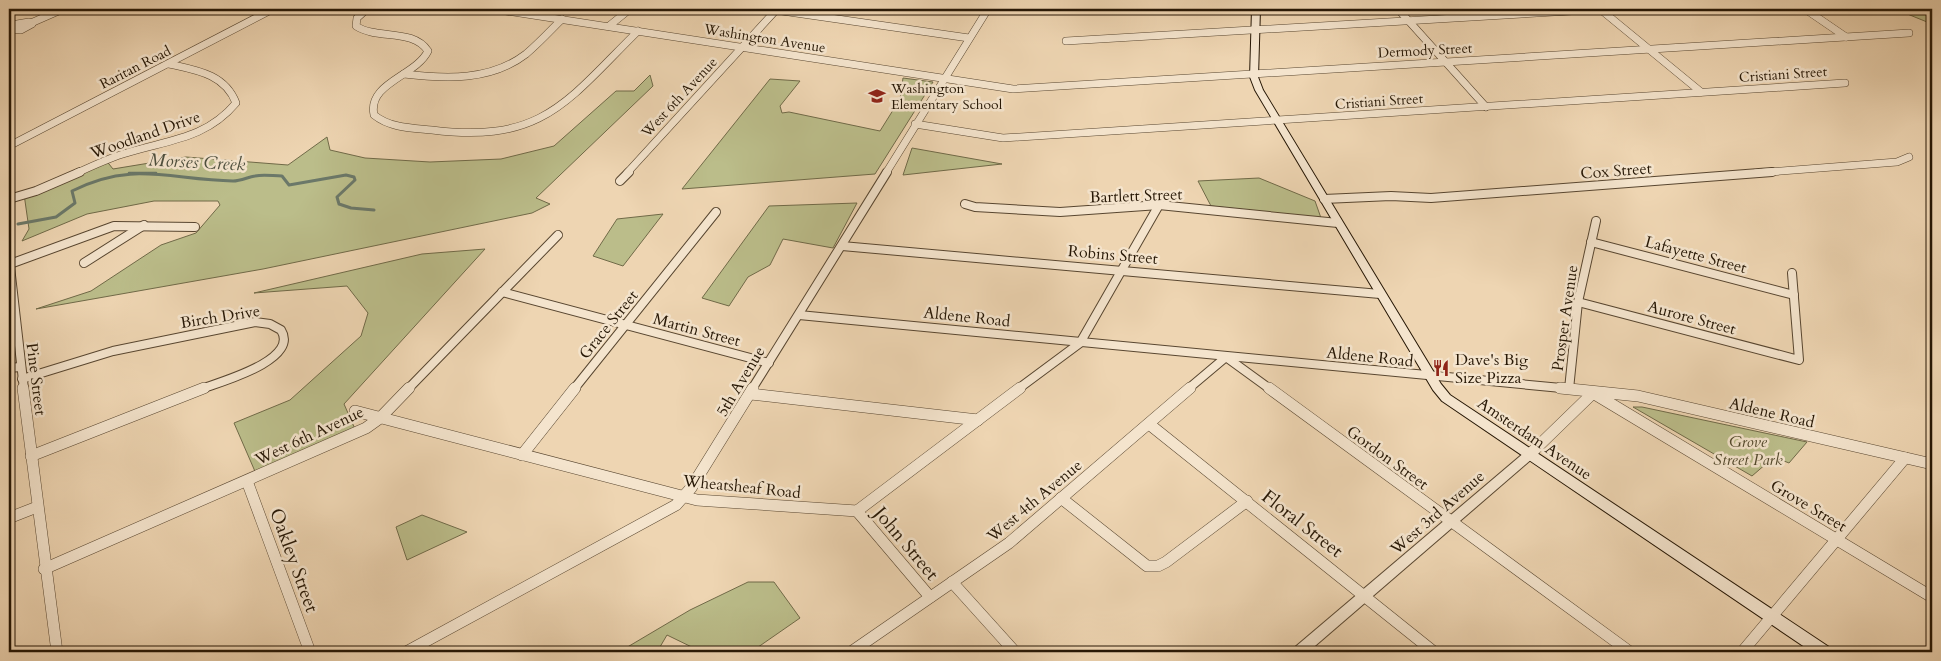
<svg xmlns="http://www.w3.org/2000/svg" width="1941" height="661" font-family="Cardo,serif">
  <rect width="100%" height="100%" fill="#eed5b2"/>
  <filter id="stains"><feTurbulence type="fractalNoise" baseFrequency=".004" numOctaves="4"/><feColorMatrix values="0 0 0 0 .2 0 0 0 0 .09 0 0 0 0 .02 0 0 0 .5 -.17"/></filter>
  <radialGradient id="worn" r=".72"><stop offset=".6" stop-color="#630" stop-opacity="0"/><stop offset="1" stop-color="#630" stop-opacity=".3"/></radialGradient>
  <g fill="#bbbd8a" stroke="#706a48">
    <polygon points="1895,9 1922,9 1932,13 1932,24"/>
    <polygon points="650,75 653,86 536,198 550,204 532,213 263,269 36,309 91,291 161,245 196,233 220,205 218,201 154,201 87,214 22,241 29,229 24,194 105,159 113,169 186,157 288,165 327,137 330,150 365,158 430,162 501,159 554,146 616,91 634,91"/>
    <polygon points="903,78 933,82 875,174 682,189 770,79 800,81 780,106 782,113 789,112 880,131 900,99"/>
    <polygon points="912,148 1002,164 903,175"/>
    <polygon points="1259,178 1315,201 1321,218 1211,206 1198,181"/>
    <polygon points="857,203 833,248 783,239 770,265 748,277 729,306 702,298 769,206"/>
    <polygon points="663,214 623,266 593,256 617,219"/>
    <polygon points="485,249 344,404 355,429 257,476 234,423 290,400 361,336 368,313 347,286 254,293 422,254"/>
    <polygon points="1633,407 1642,407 1807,442 1789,463 1774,457 1752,476"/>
    <polygon points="422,515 467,532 407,560 396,527"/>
    <polygon points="748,582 774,582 800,618 751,652 702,652 667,635 657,652 619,652 690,610"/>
  </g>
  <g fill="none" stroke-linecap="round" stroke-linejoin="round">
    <polyline stroke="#6b7869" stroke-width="2.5" points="129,173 156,173"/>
    <path stroke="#6b7869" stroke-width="3" d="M18 224 56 217 75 203 72 191C133 160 170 180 233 181 241 181 248 177 255 176 264 174 273 176 282 176L289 185 346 175 354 177 355 180 337 197 339 204 351 208 374 210"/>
    <g stroke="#584630" stroke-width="8">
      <g id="minor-far2">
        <path d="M367 9 357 18 356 26C377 40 413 28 428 51 416 76 367 83 374 115 390 128 412 128 432 130 543 144 567 101 638 31"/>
        <polyline points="493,9 1013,89 1909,33"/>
        <polyline points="1398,9 1486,107"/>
        <polyline points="1600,9 1701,92"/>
        <polyline points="1805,9 1846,37"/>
        <polyline points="775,10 969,38"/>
        <polygon points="29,22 32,24 21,30 11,29 17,24"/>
        <polyline points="31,23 63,9"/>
        <polyline points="609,26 630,9"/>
        <polyline points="1066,41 1606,9"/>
        <path d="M404 74C446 79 491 81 526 54 539 43 550 31 562 19"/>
        <polyline points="915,124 1003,138 1845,83"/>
        <polyline points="9,146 273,9"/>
        <path d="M77 173C92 166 107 159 123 154 166 140 205 140 236 103 225 74 196 70 169 64"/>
        <polyline points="627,173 777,9"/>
        <polyline points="886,173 988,9"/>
        <polyline points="1756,173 1897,162 1909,157"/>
      </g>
    </g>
    <g stroke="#584630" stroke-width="10">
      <g id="minor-far1">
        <polyline points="620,181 629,172"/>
        <polyline points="9,199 36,191 80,172"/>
        <polyline points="1324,199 1391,196 1431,198 1772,172"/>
        <polyline points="965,204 975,207 1060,212 1159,205 1338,223"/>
        <polyline points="1591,242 1794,295"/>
        <polyline points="842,246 1380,294"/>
        <polyline points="9,258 24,389"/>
        <polyline points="84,263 144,225"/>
        <polyline points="10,264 114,226 195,227"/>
        <polyline points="502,292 769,363"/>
        <polyline points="1578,302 1799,360 1792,273"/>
        <polyline points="799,315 1572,389"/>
        <polyline points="9,368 20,367"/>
        <path d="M22 379 113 351 255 322 270 324 281 330C300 360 220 382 201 389"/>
        <polyline points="408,389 558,235"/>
        <polyline points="574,389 716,212"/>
        <polyline points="752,389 887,172"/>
        <polyline points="1018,389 1080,343 1159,205"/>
        <polyline points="1188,389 1226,357 1270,389"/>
        <polyline points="1569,389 1578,302 1596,221"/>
      </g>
    </g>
    <g stroke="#584630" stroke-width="12">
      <g id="minor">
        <polyline points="23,388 57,652"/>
        <polyline points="1269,388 1630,652"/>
        <polyline points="1560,388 1638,396 1932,464"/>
        <polyline points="751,394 978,420"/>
        <polyline points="355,411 697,500 857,511 1020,388"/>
        <polyline points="1149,424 1434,652"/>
        <polyline points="522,455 575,388"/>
        <polyline points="1529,455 1593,393 1932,597"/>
        <polyline points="31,456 204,388"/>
        <polyline points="247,481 310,652"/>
        <polyline points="1061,498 1147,566 1158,566 1166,562 1247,501"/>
        <polyline points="857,511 930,597"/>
        <polyline points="9,518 37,507"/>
        <polyline points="44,569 366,428 380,418 409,388"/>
        <polyline points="952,582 1015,652"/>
        <polyline points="406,652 676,505 691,488 753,388"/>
        <polyline points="851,652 1009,543 1190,388"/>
        <polyline points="1742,652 1905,458"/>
      </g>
    </g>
    <g stroke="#584630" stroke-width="2">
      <polygon id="tertiary" points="1529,451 1533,452 1535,455 1533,458 1308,652 1293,652 1294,648 1525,452"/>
    </g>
    <g stroke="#261705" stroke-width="2">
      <polygon id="secondary" points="1252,9 1260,9 1258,77 1263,90 1441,384 1450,395 1829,647 1831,652 1812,652 1442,401 1433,390 1255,90 1250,77"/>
    </g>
    <use href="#minor-far2" stroke="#f4e4cd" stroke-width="7"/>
    <use href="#minor-far1" stroke="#f4e4cd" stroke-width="8"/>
    <use href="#minor" stroke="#f4e4cd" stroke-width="11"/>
    <use href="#tertiary" fill="#f4e4cd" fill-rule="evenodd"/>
    <use href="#secondary" fill="#f4e4cd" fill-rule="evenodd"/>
  </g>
  <defs>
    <g id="school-bare" transform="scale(1.35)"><path d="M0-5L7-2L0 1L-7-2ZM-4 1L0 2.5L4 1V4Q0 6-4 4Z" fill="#8f2418" stroke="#f4e4cd" stroke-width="2.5" paint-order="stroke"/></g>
    <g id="restaurant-bare" transform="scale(1.35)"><path d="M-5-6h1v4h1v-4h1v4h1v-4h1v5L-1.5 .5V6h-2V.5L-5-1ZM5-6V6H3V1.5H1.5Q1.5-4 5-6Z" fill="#8f2418" stroke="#f4e4cd" stroke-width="2.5" paint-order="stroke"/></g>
  </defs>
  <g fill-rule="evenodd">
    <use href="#school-bare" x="877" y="96"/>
    <use href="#restaurant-bare" x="1441" y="368"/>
  </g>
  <g text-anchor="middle" stroke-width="5" stroke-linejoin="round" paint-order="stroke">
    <g font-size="14" fill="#261705" stroke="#f4e4cd">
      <text transform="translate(765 38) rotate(9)" y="5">Washington Avenue</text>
      <text transform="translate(1425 50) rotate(-3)" y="5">Dermody Street</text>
      <text transform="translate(135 67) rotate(-27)" y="5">Raritan Road</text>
      <text transform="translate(1783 74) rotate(-4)" y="5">Cristiani Street</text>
      <text transform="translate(679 97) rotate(-47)" y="5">West 6th Avenue</text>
      <text transform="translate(1379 101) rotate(-4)" y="5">Cristiani Street</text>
    </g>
    <g font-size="14" fill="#261705" stroke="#f4e4cd" text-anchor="start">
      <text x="891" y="93">Washington<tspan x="891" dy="16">Elementary School</tspan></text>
    </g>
    <g font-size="16" fill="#261705" stroke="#f4e4cd">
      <text transform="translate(145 134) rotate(-19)" y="6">Woodland Drive</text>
      <text transform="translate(1616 170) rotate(-4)" y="6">Cox Street</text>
      <text transform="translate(1136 195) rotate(-2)" y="6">Bartlett Street</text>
      <text transform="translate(1113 254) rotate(5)" y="6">Robins Street</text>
      <text transform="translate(1696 254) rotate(15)" y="6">Lafayette Street</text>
      <text transform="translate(220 316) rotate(-9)" y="6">Birch Drive</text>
      <text transform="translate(967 316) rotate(6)" y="6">Aldene Road</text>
      <text transform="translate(1692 317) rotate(15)" y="6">Aurore Street</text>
      <text transform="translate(1564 318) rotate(-82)" y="6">Prosper Avenue</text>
      <text transform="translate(608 324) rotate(-51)" y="6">Grace Street</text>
      <text transform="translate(697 329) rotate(15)" y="6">Martin Street</text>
      <text transform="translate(1370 356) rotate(6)" y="6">Aldene Road</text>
      <text transform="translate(37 379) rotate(83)" y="6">Pine Street</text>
      <text transform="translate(740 381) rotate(-59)" y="6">5th Avenue</text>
      <text transform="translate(1772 412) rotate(13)" y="6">Aldene Road</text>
      <text transform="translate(309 435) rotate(-25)" y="6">West 6th Avenue</text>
      <text transform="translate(1535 438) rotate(34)" y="6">Amsterdam Avenue</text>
      <text transform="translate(1388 457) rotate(36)" y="6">Gordon Street</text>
      <text transform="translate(742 486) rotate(6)" y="6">Wheatsheaf Road</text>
      <text transform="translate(1034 500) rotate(-40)" y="6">West 4th Avenue</text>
      <text transform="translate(1809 505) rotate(31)" y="6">Grove Street</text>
      <text transform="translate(1437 512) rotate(-41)" y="6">West 3rd Avenue</text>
    </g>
    <g font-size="16" fill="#261705" stroke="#f4e4cd" text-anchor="start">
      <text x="1455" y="365">Dave's Big<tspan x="1455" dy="18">Size Pizza</tspan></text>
    </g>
    <g font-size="16" font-style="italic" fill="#53492d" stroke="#f4e4cd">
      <text x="1748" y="447">Grove<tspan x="1748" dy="18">Street Park</tspan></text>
    </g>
    <g font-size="18" font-style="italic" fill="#4e503f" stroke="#f4e4cd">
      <text transform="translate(197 162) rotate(3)" y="6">Morses Creek</text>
    </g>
    <g font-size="19" fill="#261705" stroke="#f4e4cd">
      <text transform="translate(1303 523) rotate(38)" y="7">Floral Street</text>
      <text transform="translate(907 543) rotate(50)" y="7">John Street</text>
      <text transform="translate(295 560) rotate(70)" y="7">Oakley Street</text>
    </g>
  </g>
  <rect width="1941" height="661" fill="none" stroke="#eed5b2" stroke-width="30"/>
  <rect x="10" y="10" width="1921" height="641" fill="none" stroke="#261705" stroke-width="2.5"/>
  <rect x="15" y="15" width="1911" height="631" fill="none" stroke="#261705"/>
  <rect width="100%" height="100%" filter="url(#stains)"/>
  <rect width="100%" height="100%" fill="url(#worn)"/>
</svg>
